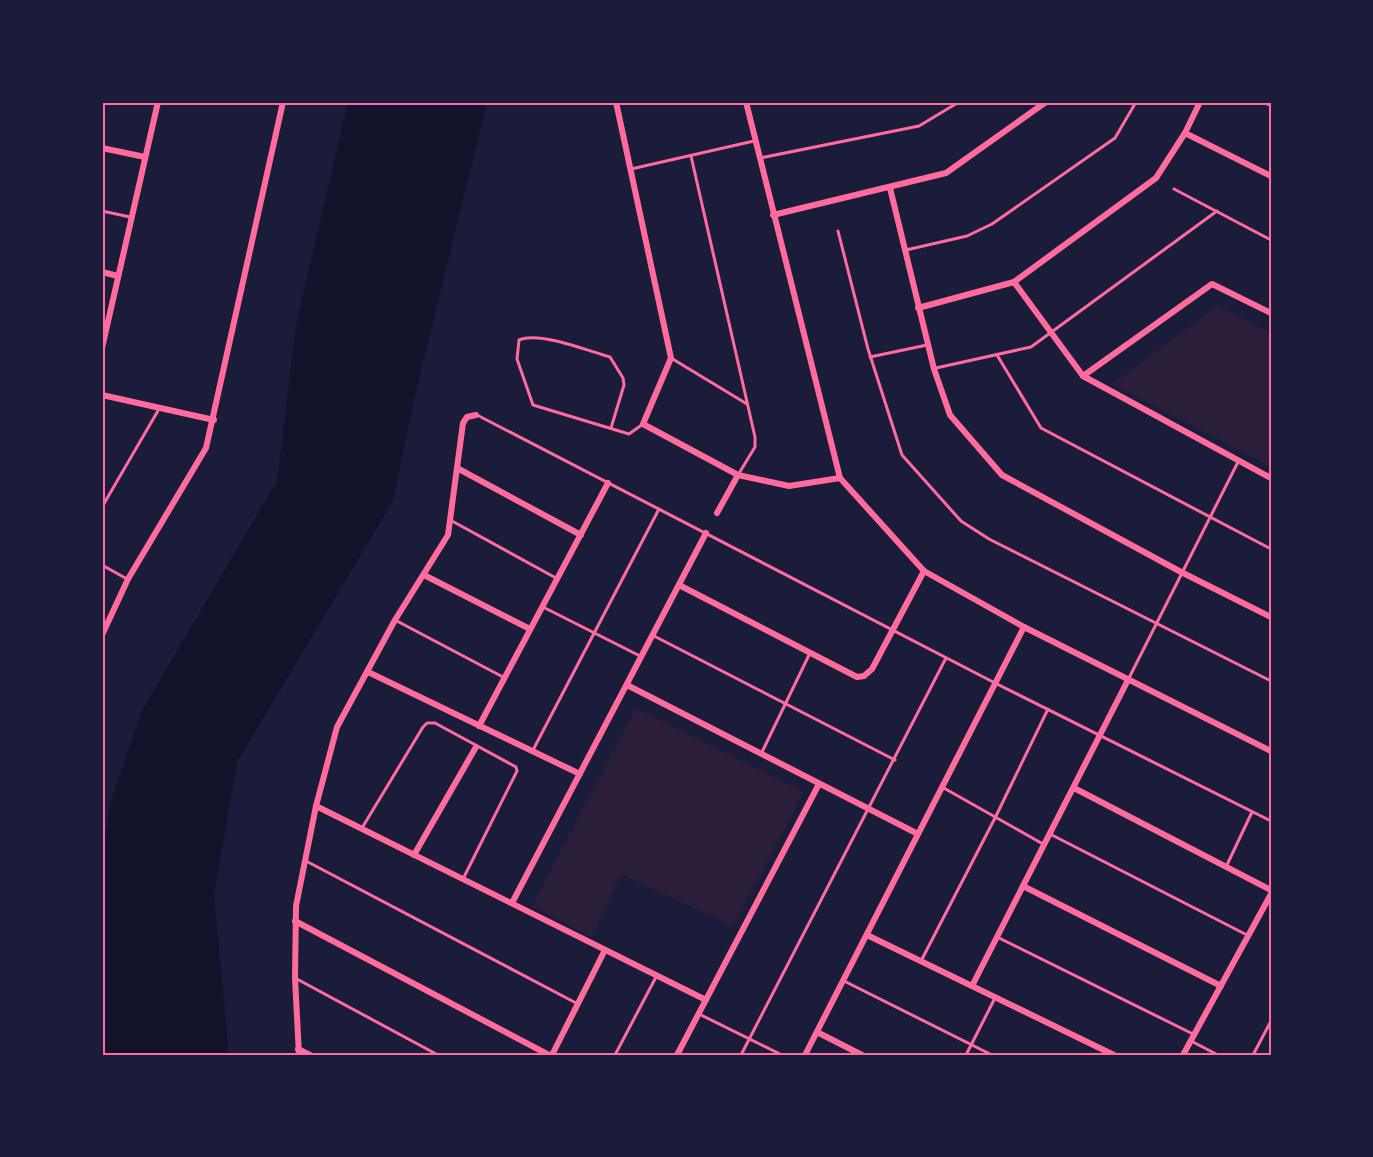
<svg xmlns="http://www.w3.org/2000/svg" width="1373" height="1157" font-family="Mulish,sans-serif">
  <rect width="100%" height="100%" fill="#1b1b3a"/>
  <g fill="#2a1e3b">
    <polygon points="1218,306 1271,333 1271,467 1112,384"/>
    <polygon points="636,708 804,792 733,926 621,874 591,937 532,906"/>
  </g>
  <polygon fill="#12122b" points="348,102 487,102 414,399 393,501 237,762 214,896 229,1055 106,1055 102,1016 102,852 112,797 143,709 277,481 296,325"/>
  <g fill="none" stroke-linecap="round" stroke-linejoin="round">
    <g stroke="#ff6b9d" stroke-width="3">
      <polyline points="1264,102 1271,106"/>
      <polyline points="691,156 755,437 755,447 738,475"/>
      <polyline points="760,158 919,126 959,102"/>
      <polyline points="631,169 754,141"/>
      <polyline points="1174,189 1271,240"/>
      <polyline points="102,211 130,217"/>
      <polyline points="838,231 868,349 902,455 961,521 989,539 1271,681"/>
      <polyline points="906,250 967,236 992,224 1115,138 1136,102"/>
      <polyline points="997,355 1041,428 1271,549"/>
      <polyline points="870,357 927,345"/>
      <polyline points="671,358 747,404"/>
      <polyline points="936,368 1031,347 1217,211"/>
      <polyline points="477,415 995,683 1271,821"/>
      <path d="M611 428 624 385 623 378 610 357C588 351 540 331 519 340L517 359 533 405 629 434 643 424"/>
      <polyline points="102,507 159,409"/>
      <polyline points="452,521 556,578"/>
      <polyline points="102,565 127,579"/>
      <polyline points="543,607 640,656"/>
      <polyline points="395,620 503,677"/>
      <polyline points="654,636 895,760"/>
      <polyline points="1129,678 1238,462"/>
      <polyline points="533,750 659,509"/>
      <polyline points="762,752 810,653"/>
      <polyline points="942,787 1043,844"/>
      <polyline points="362,828 423,727 427,723 435,723 516,767 517,771 463,879"/>
      <polyline points="1050,834 1247,935"/>
      <polyline points="306,861 578,1004"/>
      <polyline points="1226,867 1252,812"/>
      <polyline points="997,937 1193,1034"/>
      <polyline points="921,961 995,818 1048,709"/>
      <polyline points="295,978 438,1055"/>
      <polyline points="844,981 992,1055"/>
      <polyline points="699,1014 782,1055"/>
      <polyline points="1191,1041 1218,1055"/>
      <polyline points="615,1055 656,977"/>
      <polyline points="741,1055 946,658"/>
      <polyline points="966,1055 995,998"/>
      <polyline points="1253,1055 1271,1021"/>
    </g>
    <g stroke="#ff6b9d" stroke-width="6">
      <polyline points="616,102 671,358 643,424 738,475 789,486 840,478"/>
      <polyline points="746,102 840,478 924,571 1024,627 1271,751"/>
      <polyline points="1185,133 1271,176"/>
      <polyline points="102,148 145,157"/>
      <polyline points="890,188 934,369 950,415 1002,475 1181,572 1271,617"/>
      <polyline points="773,215 946,173 1046,102"/>
      <polyline points="102,272 118,276"/>
      <polyline points="1014,282 1083,376 1271,478"/>
      <polyline points="918,308 1014,282 1156,178 1185,133 1200,102"/>
      <polyline points="102,348 158,102"/>
      <polyline points="1083,376 1212,284 1271,313"/>
      <polyline points="102,395 214,420"/>
      <polyline points="457,468 581,535"/>
      <polyline points="717,513 738,475"/>
      <polyline points="424,575 530,629"/>
      <polyline points="679,585 857,677 864,676 872,669 924,571"/>
      <polyline points="102,635 128,579 206,448 283,102"/>
      <polyline points="368,672 580,774"/>
      <polyline points="627,685 918,834"/>
      <polyline points="479,726 608,483"/>
      <polyline points="1074,788 1271,890"/>
      <polyline points="316,806 706,1000"/>
      <polyline points="414,855 476,747"/>
      <polyline points="1023,886 1221,986"/>
      <polyline points="512,903 706,533"/>
      <polyline points="295,921 549,1055"/>
      <polyline points="867,935 1114,1055"/>
      <polyline points="972,986 1128,680"/>
      <polyline points="817,1032 862,1055"/>
      <polyline points="298,1049 310,1055"/>
      <polyline points="299,1055 295,978 296,906 316,806 337,727 395,620 448,535 463,423 467,417 476,415"/>
      <polyline points="552,1055 605,950"/>
      <polyline points="677,1055 819,784"/>
      <polyline points="805,1055 1024,627"/>
      <polyline points="1183,1055 1271,894"/>
    </g>
  </g>
  <rect width="1373" height="1157" fill="none" stroke="#1b1b3a" stroke-width="207"/>
  <rect x="104" y="104" width="1166" height="950" fill="none" stroke="#ff6b9d" stroke-width="2"/>
</svg>
